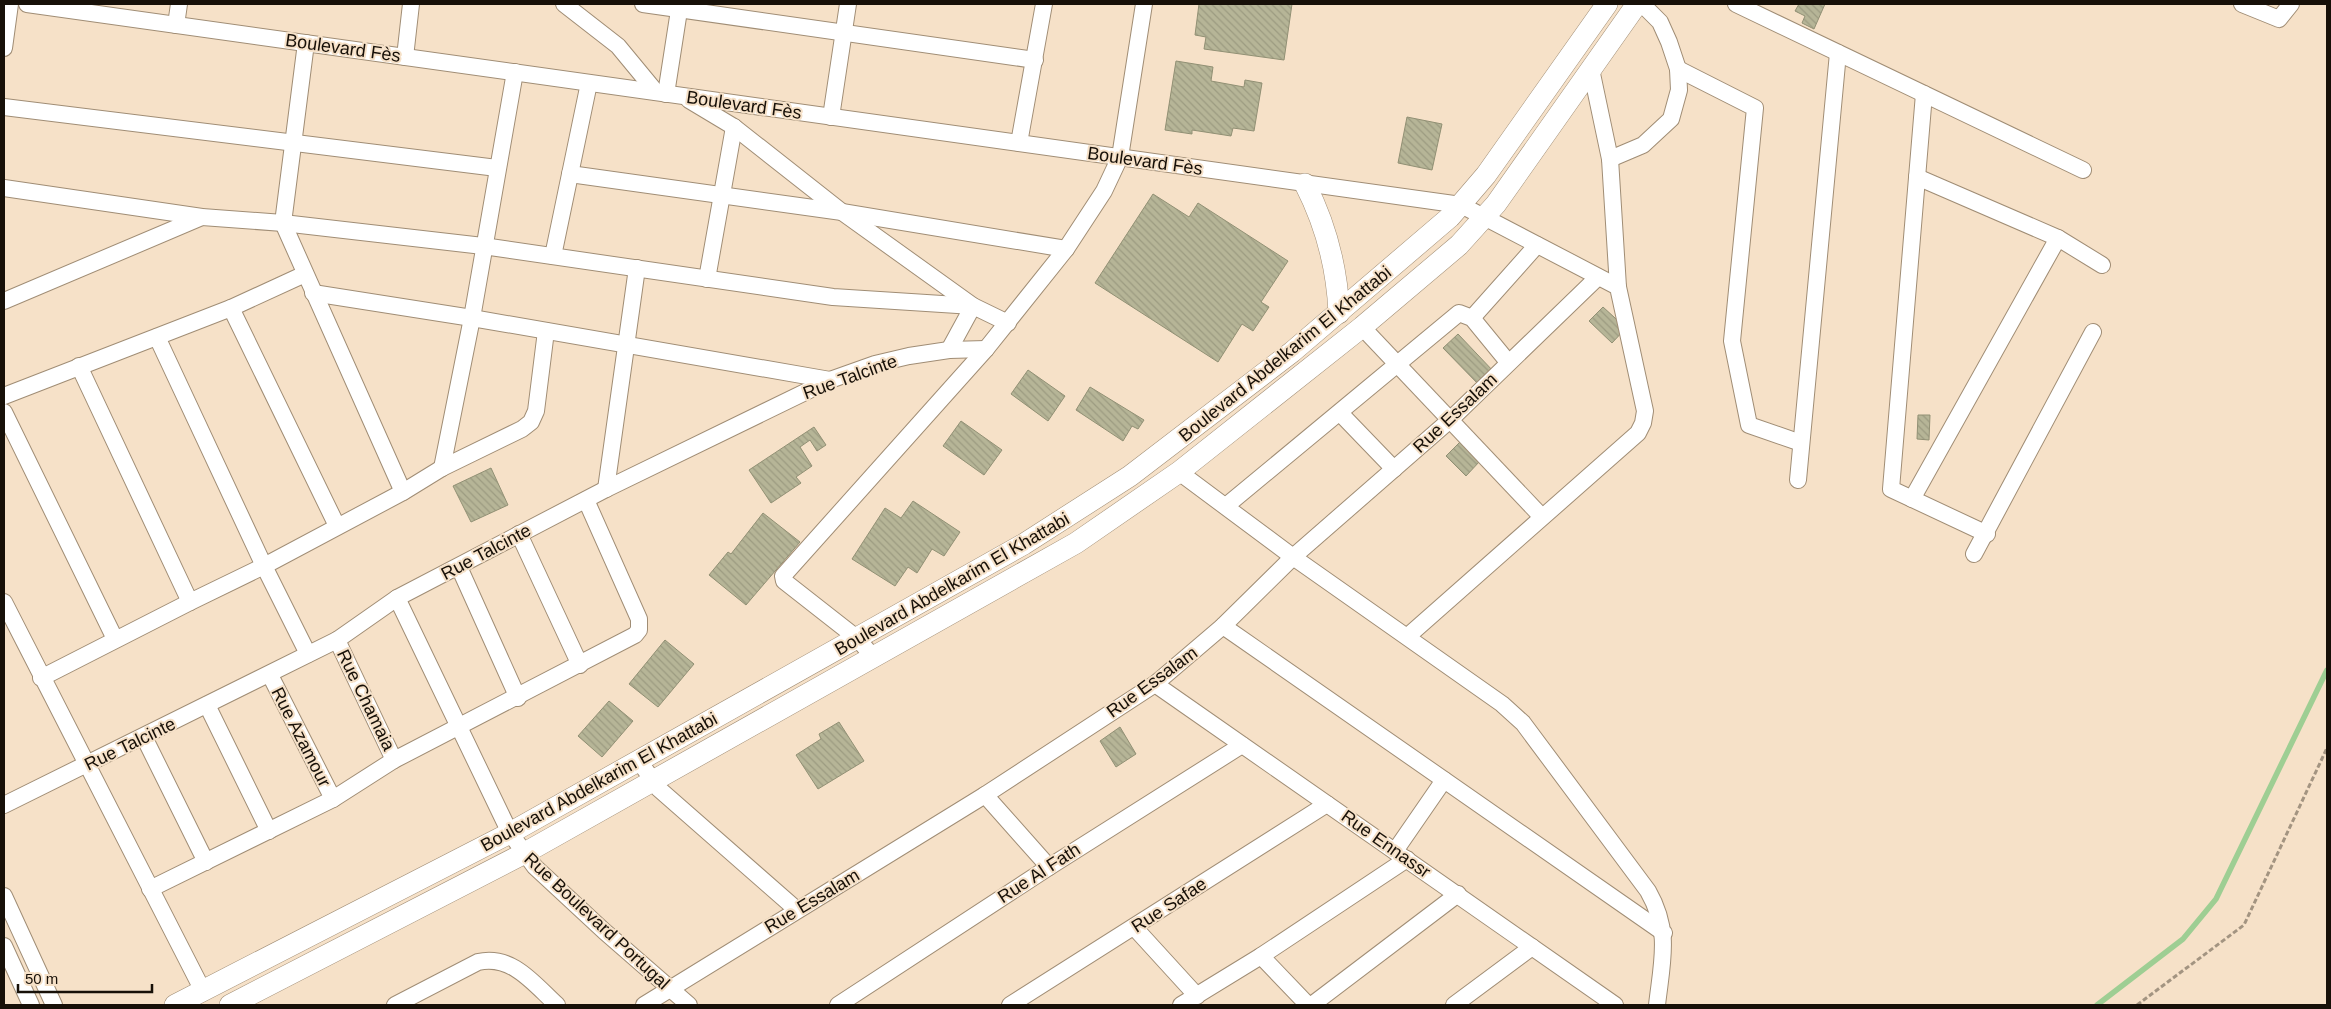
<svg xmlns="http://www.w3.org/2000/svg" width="2331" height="1009" font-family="Helvetica,sans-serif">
  <defs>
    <pattern id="building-back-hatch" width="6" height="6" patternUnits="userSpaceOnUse" patternTransform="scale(1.25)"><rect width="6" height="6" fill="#b6b597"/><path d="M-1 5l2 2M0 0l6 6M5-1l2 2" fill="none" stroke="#9c9b81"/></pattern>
  </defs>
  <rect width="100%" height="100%" fill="#f6e1c8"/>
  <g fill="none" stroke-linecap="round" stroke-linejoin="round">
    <polyline stroke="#9ece93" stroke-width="5.5" points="2097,1005 2183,939 2216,899 2327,670"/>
  </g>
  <g fill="url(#building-back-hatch)" stroke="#919074">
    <polygon points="1199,4 1292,4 1284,60 1204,49 1206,37 1195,35"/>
    <polygon points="1799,4 1825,4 1814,29 1802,23 1805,16 1795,11"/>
    <polygon points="1176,61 1213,67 1211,81 1244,87 1245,80 1262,83 1254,131 1233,128 1231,136 1192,130 1192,134 1165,130"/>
    <polygon points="1407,117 1442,124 1432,170 1398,163"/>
    <polygon points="1153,194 1189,217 1198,203 1288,261 1261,302 1269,307 1253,331 1242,324 1218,362 1095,283"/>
    <polygon points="1603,307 1626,328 1612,343 1589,321"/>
    <polygon points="1458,334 1495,373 1481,387 1443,348"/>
    <polygon points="1028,370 1065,396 1048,421 1011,394"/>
    <polygon points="1090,387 1144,420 1138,429 1132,426 1123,441 1076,410"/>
    <polygon points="1918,415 1930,415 1929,440 1917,439"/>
    <polygon points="961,421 1002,450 984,475 943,446"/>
    <polygon points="814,427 826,445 817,451 810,440 800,447 812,466 796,477 801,483 771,503 749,470"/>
    <polygon points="1460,442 1480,461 1466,476 1446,456"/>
    <polygon points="491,468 508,505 471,522 453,486"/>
    <polygon points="913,501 960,532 944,556 932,549 917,573 908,567 895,586 852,559 885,508 901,518"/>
    <polygon points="763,513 800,542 746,605 709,575 728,552 731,554"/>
    <polygon points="665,640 694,664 658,707 629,684"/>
    <polygon points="609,701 633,721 602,757 578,736"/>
    <polygon points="839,722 864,761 818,789 796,755 821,739 819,734"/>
    <polygon points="1120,727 1136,754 1116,767 1100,741"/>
  </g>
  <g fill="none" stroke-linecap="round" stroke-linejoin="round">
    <g stroke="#a08d75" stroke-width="18">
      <g id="minor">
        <polyline points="27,4 1461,205 1618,287 1645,411 1643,423 1638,433 1408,636"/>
        <polyline points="564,4 618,46 656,92"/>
        <polyline points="643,4 1035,60"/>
        <polyline points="1736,4 2083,170"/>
        <polyline points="2242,4 2279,19 2291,4"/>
        <polyline points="176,25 179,4"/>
        <polyline points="306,43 283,223 403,492"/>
        <polyline points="4,48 10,4"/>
        <polyline points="405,57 411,4"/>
        <polyline points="1591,69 1610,159 1618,287"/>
        <polyline points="1678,69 1755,108 1732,341 1749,425 1801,443"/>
        <polyline points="666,94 680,4"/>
        <polyline points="1924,94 1891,489 1987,534"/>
        <polyline points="689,100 734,127 842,212 973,306 1008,323"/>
        <polyline points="4,107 497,168"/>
        <polyline points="831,117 848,4"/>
        <polyline points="1019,143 1044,4"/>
        <polyline points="1610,159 1643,145 1671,119 1679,90 1678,69 1669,42 1660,22 1642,4"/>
        <polyline points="570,174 842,212 1066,249"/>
        <polyline points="1917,177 2058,238 2102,265"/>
        <polyline points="4,188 202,217 283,223 483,246 833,297 973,306 949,350"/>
        <polyline points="553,256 589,83"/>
        <polyline points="707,279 734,127"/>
        <polyline points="313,293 472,318 830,380"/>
        <polyline points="4,301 202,217"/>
        <polyline points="231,308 337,526"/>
        <polyline points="1472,318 1537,245"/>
        <polyline points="1362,327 1542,517"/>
        <polyline points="157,337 264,566 308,654"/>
        <polyline points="79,366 190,602"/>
        <polyline points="4,396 231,308 305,274"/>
        <polyline points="4,412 115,639"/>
        <polyline points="1340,413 1394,469"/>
        <polyline points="442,468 472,318 515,72"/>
        <path d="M1179 472 1293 557 1502 704 1523 723 1648 891C1671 931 1662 961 1657 1005"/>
        <polyline points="1798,480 1838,53"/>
        <polyline points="606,489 637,268"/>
        <polyline points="1912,499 2058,238"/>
        <polyline points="1226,506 1459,313 1472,318 1508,362"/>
        <polyline points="519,534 580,665"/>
        <polyline points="1974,554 2093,332"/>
        <polyline points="459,567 518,698"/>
        <polyline points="397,598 510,833 535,867 604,931 689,1005"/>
        <polyline points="4,602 203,991"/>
        <polyline points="1223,626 1664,933"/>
        <polyline points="337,640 394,760"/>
        <polyline points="873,657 858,639 784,581 783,576 986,349 1066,249 1104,191 1120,157 1144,4"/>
        <polyline points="270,675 333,799"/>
        <polyline points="41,678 190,602 264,566 403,492 442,468 522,429 531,422 536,411 546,331"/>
        <polyline points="1155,684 1615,1005"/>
        <polyline points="207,705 269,831"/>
        <polyline points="144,737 206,862"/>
        <polyline points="639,761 659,789 797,910"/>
        <polyline points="985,795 1049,867"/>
        <polyline points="4,805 337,640 397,598 606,489 830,380 875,364 909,356 949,350 986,349"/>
        <polyline points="1395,851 1444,780"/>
        <polyline points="150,889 333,799 394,760 635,635 639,630 639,619 586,500"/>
        <polyline points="4,896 54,1005"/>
        <polyline points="1134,927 1197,996"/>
        <polyline points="4,946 31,1005"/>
        <polyline points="1261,956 1307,1004 1313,1004 1458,894"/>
        <path d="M395 1005 478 962C512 954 534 984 557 1005"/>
        <polyline points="644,1005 985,795 1155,684 1223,626 1293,557 1450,420 1598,277"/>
        <polyline points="838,1005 1049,867 1242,745"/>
        <polyline points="1010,1005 1327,804"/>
        <polyline points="1181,1005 1261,956 1407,859"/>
        <polyline points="1454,1005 1532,947"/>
      </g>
    </g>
    <g stroke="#a08d75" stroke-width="22">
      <g id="tertiary">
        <path d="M1305 184C1326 225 1337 266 1339 313"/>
        <polyline points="175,1005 510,833 1024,544 1130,476 1292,352 1450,217 1486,175 1607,4"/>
        <polyline points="230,1005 523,854 1076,543 1179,472 1362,327 1459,245 1496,204 1637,4"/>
      </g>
    </g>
    <polyline stroke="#a39481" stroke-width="3" stroke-dasharray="5 2.5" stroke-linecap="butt" points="2137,1005 2244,925 2327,748"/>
    <use href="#minor" stroke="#fff" stroke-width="16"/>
    <use href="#tertiary" stroke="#fff" stroke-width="21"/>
  </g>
  <g text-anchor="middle" stroke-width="4" stroke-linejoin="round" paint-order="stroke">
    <g font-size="18" fill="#171008" stroke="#f6e1c8">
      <text transform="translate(343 48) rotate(8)" y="6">Boulevard Fès</text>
      <text transform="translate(744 105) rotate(8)" y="6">Boulevard Fès</text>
      <text transform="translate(1145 161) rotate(8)" y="6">Boulevard Fès</text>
      <text transform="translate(1285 354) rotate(-39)" y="6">Boulevard Abdelkarim El Khattabi</text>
      <text transform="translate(850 377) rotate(-20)" y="6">Rue Talcinte</text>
      <text transform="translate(1455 413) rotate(-43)" y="6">Rue Essalam</text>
      <text transform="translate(486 552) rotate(-28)" y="6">Rue Talcinte</text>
      <text transform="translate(952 584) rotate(-30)" y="6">Boulevard Abdelkarim El Khattabi</text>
      <text transform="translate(1152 682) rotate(-36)" y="6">Rue Essalam</text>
      <text transform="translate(366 700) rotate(64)" y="6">Rue Chamaia</text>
      <text transform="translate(301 737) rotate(63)" y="6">Rue Azamour</text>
      <text transform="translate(130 744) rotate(-26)" y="6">Rue Talcinte</text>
      <text transform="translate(599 782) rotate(-29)" y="6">Boulevard Abdelkarim El Khattabi</text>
      <text transform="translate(1386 844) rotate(35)" y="6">Rue Ennassr</text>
      <text transform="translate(1039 873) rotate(-33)" y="6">Rue Al Fath</text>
      <text transform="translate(812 901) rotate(-31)" y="6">Rue Essalam</text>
      <text transform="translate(1169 905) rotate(-33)" y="6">Rue Safae</text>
      <text transform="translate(597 921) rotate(43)" y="6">Rue Boulevard Portugal</text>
    </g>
  </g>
  <rect width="2331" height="1009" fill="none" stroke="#171008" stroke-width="10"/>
  <path d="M18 984v8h134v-8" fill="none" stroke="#171008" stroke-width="2.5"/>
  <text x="25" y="984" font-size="15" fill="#171008" stroke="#f6e1c8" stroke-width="4" paint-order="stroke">50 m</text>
</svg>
